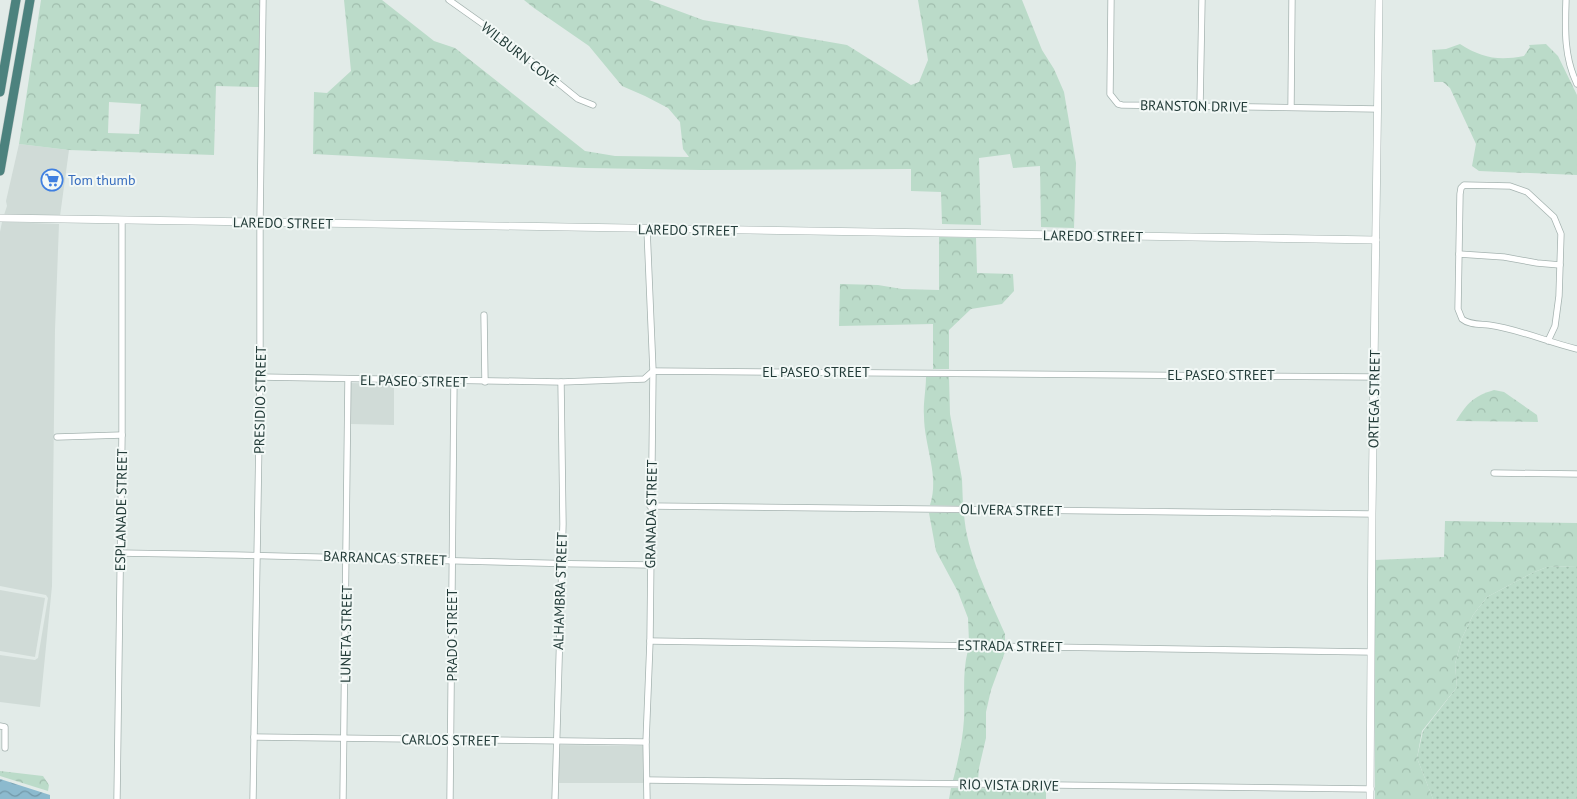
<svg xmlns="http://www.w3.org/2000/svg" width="1577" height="799" font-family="'PT Sans',sans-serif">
  <defs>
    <pattern id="grass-dots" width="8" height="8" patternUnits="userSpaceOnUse" patternTransform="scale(1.25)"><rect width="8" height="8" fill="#bbdbc9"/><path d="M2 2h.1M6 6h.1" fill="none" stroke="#a0bdad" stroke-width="1.8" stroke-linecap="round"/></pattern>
    <pattern id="forest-crowns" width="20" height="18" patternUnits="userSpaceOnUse" patternTransform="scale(1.25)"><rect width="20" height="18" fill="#bbdbc9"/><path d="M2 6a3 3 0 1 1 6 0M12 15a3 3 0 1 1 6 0" fill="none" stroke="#a0bdad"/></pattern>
    <pattern id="water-waves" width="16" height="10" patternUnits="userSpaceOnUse" patternTransform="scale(1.25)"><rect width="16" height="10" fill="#8cbace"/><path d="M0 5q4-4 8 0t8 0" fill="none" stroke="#7298a8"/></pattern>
  </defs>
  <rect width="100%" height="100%" fill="#e2ebe8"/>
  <g fill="#d0dbd7">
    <polygon points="19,144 69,150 60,216 4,215 7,206 6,201"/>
    <polygon points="2,222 59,224 55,330 52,586 40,707 0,702 0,655 35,660 38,658 48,598 46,595 0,586 0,232"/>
    <polygon points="351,383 394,384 394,425 351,424"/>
    <polygon points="0,590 45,598 35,657 0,651"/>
    <polygon points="559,745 643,746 644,783 559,783"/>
  </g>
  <polygon fill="url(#grass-dots)" points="1577,566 1577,799 1433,799 1417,758 1423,731 1457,687 1455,664 1462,638 1473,615 1487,597 1532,573 1547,567"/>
  <g fill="url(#forest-crowns)" fill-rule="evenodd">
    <path d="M41 0H260L259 87 216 86 214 155 69 150 19 144ZM109 102 141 104 139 134 108 133Z"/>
    <polygon points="344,0 382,0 434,41 455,48 585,151 615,156 689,157 683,149 680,122 668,108 645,96 622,86 589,46 534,8 524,0 649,0 703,20 847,45 911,85 919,82 928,60 918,0 1022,0 1042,50 1054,69 1064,92 1076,163 1074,228 1041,227 1040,166 1013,168 1010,154 979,158 981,225 942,224 941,192 911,191 911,169 702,170 585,168 313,154 314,92 327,93 351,71"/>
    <path d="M1460 44C1482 58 1498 61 1524 56L1530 47 1529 45 1546 44 1558 56 1577 95V175L1479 171 1472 166 1476 144 1450 88 1443 82H1434L1432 50 1446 49Z"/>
    <polygon points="939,237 976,238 977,273 1013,274 1014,291 1002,304 971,309 949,330 949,369 933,369 933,324 839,326 840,284 878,285 902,289 939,290"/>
    <path d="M926 377H949L950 414 962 479 963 506 930 505C940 476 924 446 924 416 923 403 926 390 926 377Z"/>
    <path d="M1494 390 1504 392 1537 415 1538 422 1456 421C1467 403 1474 396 1494 390Z"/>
    <path d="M929 513H964C966 553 989 597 1005 634V643L969 642 968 618 958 592 936 551Z"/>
    <polygon points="1445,521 1577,523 1577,566 1547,567 1532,573 1487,597 1473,615 1462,638 1455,664 1457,687 1422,731 1417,758 1433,799 1375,799 1375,560 1444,557"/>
    <path d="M968 650H1005V652L991 690 986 712V738L979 768 978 780H953C958 761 963 739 964 719 965 695 962 673 968 650Z"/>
    <polygon points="0,771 43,776 49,785 48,791 0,776"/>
    <polygon points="951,788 1046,789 1046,799 949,799"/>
  </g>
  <polygon fill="url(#water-waves)" points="0,779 50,795 50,799 0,799"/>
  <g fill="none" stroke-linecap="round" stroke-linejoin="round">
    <g stroke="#a5b3b0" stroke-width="7">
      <g id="minor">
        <polyline points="449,0 504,39 578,99 593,105"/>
        <polyline points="1111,0 1110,94 1118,104 1122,105 1377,109"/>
        <path d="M1566 0C1565 30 1564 57 1577 84"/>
        <polyline points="1200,106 1202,0"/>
        <polyline points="1291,107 1292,0"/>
        <polyline points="1459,254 1504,257 1537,263 1560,265"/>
        <polyline points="484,315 485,382"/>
        <path d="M1548 341 1555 326 1559 296 1561 234 1554 217 1527 192 1510 186 1464 185 1461 188 1460 194 1458 309 1462 319C1469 325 1480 324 1489 325 1519 329 1547 342 1577 349"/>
        <polyline points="260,377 561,382 644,379 653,371 1374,377"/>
        <polyline points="57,437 122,435"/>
        <polyline points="1494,473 1577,474"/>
        <polyline points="650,506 1372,514"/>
        <path d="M120 553C297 555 474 563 650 565"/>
        <polyline points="650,641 1371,652"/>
        <polyline points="0,726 5,727 5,748"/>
        <polyline points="254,737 646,742"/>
        <polyline points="647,780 1371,789"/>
        <polyline points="117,799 122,435 122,220"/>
        <polyline points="253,799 260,377 260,222 263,0"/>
        <polyline points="343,799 348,379"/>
        <polyline points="450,799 454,381"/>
        <polyline points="555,799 563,524 561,382"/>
        <polyline points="647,799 646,742 650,641 653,371 647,229"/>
      </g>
    </g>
    <g stroke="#a5b3b0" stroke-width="8">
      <g id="tertiary">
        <polyline points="0,218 1376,240"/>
        <polyline points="1370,799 1372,514 1379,0"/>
      </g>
    </g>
    <g stroke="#c1c8c7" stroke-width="10">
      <g id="trunk">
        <polyline points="0,92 16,0"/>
        <polyline points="0,171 30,0"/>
      </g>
    </g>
    <use href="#minor" stroke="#fff" stroke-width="5.5"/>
    <use href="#tertiary" stroke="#fff" stroke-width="7"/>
    <use href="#trunk" stroke="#4c827e" stroke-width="9"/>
  </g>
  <defs>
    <g id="supermarket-ring" transform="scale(1.125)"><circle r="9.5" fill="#f2f8f6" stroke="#3f7fe0" stroke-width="1.5"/><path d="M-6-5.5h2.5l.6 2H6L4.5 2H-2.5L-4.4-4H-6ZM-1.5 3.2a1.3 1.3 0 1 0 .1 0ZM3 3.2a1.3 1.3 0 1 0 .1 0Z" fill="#3f7fe0"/></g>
  </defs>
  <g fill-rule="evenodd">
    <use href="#supermarket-ring" x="52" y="180"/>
  </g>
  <g text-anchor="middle" stroke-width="4" stroke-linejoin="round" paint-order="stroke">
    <g font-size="14" fill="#223b38" stroke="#f2f8f6">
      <text transform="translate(520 54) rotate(38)" y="5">WILBURN COVE</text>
      <text transform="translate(1194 106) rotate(1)" y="5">BRANSTON DRIVE</text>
      <text transform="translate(283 223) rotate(1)" y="5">LAREDO STREET</text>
      <text transform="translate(688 230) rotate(1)" y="5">LAREDO STREET</text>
      <text transform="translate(1093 236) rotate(1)" y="5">LAREDO STREET</text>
      <text x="816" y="377">EL PASEO STREET</text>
      <text x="1221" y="380">EL PASEO STREET</text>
      <text transform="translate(414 381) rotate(1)" y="5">EL PASEO STREET</text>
      <text transform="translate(1374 399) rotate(-89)" y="5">ORTEGA STREET</text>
      <text transform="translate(260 400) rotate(-89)" y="5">PRESIDIO STREET</text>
      <text transform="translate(121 510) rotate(-89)" y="5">ESPLANADE STREET</text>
      <text transform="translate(1011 510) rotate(1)" y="5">OLIVERA STREET</text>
      <text transform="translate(651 514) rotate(-89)" y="5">GRANADA STREET</text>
      <text transform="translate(385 558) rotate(2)" y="5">BARRANCAS STREET</text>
      <text transform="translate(560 591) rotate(-88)" y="5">ALHAMBRA STREET</text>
      <text transform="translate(346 634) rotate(-89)" y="5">LUNETA STREET</text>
      <text transform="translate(452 635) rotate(-90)" y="5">PRADO STREET</text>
      <text transform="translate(1010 646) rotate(1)" y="5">ESTRADA STREET</text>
      <text transform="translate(450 740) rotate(1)" y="5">CARLOS STREET</text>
      <text transform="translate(1009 785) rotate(1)" y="5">RIO VISTA DRIVE</text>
    </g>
    <g font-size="14" fill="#366cbe" stroke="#f2f8f6" text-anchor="start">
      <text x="68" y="185">Tom thumb</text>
    </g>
  </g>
</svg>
